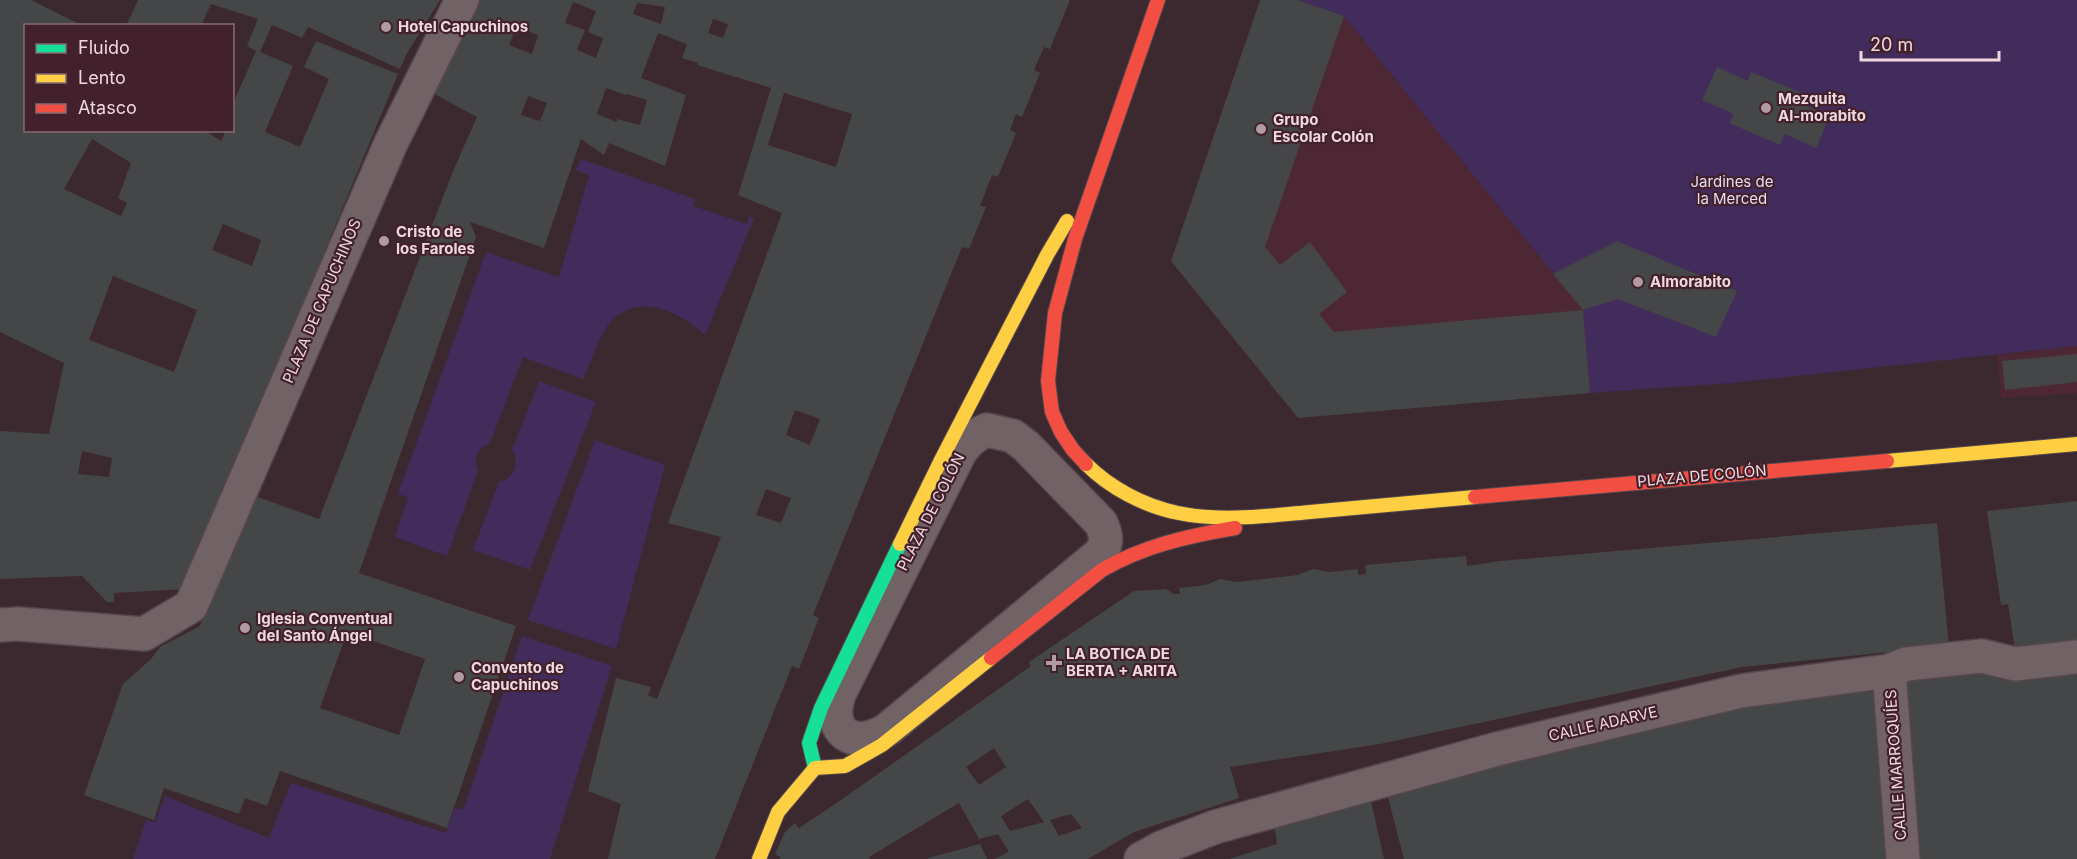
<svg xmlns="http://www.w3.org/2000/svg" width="2077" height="859" font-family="Inter,sans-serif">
  <rect width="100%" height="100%" fill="#3b292f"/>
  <g fill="#4d2733">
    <polygon points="1260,0 1298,0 1344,16 1583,310 1590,393 1298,418 1171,261"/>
    <polygon points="2077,346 2077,393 2001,398 1997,355"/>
  </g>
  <g fill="#422c5c">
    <polygon points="1298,0 2077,0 2077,346 1731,383 1590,393 1583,310 1344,16"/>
    <path d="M581 159 695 199 693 206 747 224 749 216 754 219 705 335C678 311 637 290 608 325 599 336 590 365 583 379L523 357 490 443C478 448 472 458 478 471L447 556 395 537 408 497 398 494 486 252 559 277 589 175 576 170Z"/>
    <path d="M539 381 596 402 530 570 473 550 499 482C515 478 520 463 512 449Z"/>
    <polygon points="595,440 665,465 616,649 528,620"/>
    <polygon points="522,636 612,666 550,859 133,859 146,820 155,822 165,796 269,838 291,783 446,833 455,808 464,809"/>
  </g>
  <g fill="#454647" fill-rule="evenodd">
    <path d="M0 0H31L83 26H26V130H204L221 141 226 130H232V106L256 51 247 46 258 19 211 4 201 26H126L138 0H440L406 55 400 69 308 27 302 38 272 25 260 52 293 66 265 132 300 147 329 79 304 67 316 41 398 74 185 589 114 593V602H107L82 576 0 579V431L49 434 64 363 0 332ZM92 139 131 163 118 198 127 203 121 216 64 189ZM223 224 261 240 252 266 212 250ZM113 276 197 310 174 372 89 340ZM82 451 112 458 109 477 78 474Z"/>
    <path d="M469 0H1070L1050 49 1044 47 1034 70 1040 73 1022 117 1016 114 1010 130 1016 133 998 177 992 175 980 206 986 207 969 249 962 247 813 615 819 618 799 669 792 666 715 859H608L621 804 588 791 616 678 651 687 648 695 657 699 721 537 668 523 782 213 738 195 771 88 697 65 698 63 682 58 687 44 658 33 641 78 686 95 665 166 609 143 604 155 581 139 544 248 470 222 476 237 359 573 516 626 447 828 280 771 267 806 245 798 239 814 164 788 154 820 84 795 123 684 151 659 160 647 200 626 249 494 319 519 453 171 477 117 429 91ZM573 2 596 11 588 32 603 38 596 58 577 50 585 30 565 23ZM637 3 665 7 661 24 633 14ZM713 19 728 24 723 38 708 33ZM516 27 538 35 532 54 509 45ZM606 88 626 95 627 94 647 100 640 125 617 119 616 122 597 114ZM784 93 852 114 836 167 768 145ZM528 96 547 103 540 121 521 115ZM795 410 820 419 810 445 786 435ZM766 489 791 498 781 523 756 515ZM347 632 425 659 399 735 320 708Z"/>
    <polygon points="1260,0 1298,0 1344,16 1265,247 1280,265 1310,242 1347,292 1319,314 1334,332 1583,310 1590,393 1298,418 1171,261"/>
    <polygon points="1717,67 1748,81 1751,72 1802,93 1798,102 1830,116 1816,148 1785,134 1780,145 1729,123 1734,114 1702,100"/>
    <polygon points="1617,241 1737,291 1716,337 1618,299 1583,310 1553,274"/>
    <polygon points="2077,354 2077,382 2005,390 2002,361"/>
    <polygon points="2077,501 2077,644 2015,649 2008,604 2001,605 1987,511"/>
    <path d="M1937 523 1949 646 1742 667 1380 744 1230 767 1239 798 1134 832 1088 859H994L1009 852 998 834 979 839 959 803 869 857 870 859H780V857L775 854 785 832 795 823 799 828 841 800 1031 666 1029 662 1134 591 1166 589 1174 594H1180L1179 588 1206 585 1220 579 1237 582 1298 575 1313 569 1329 572 1358 569V575L1366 574 1365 565 1466 556 1467 566 1500 561ZM994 748 1006 767 979 785 966 767ZM1028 799 1044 822 1010 831 1001 816ZM1071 814 1082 828 1059 836 1050 820Z"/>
    <polygon points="2077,668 2077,859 1913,859 1914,778 1905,670"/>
    <polygon points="1879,691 1886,859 1404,859 1386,790 1654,723 1789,698"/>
    <polygon points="1371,801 1384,859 1229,859 1277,844 1274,823"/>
    <polygon points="980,844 987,859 928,859 928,858"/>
  </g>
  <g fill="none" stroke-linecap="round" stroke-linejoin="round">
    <g stroke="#56474c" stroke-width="36">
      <g id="street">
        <path d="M987 430 1013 436 1026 446 1101 523C1106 534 1108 542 1101 553L888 729C854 751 826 733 839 694L960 452C968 441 975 435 987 430Z"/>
        <polyline points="0,625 18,624 144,634 191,606 391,143 462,0"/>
        <polyline points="1889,671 1903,859"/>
        <polyline points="1141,859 1161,848 1215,827 1497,749 1741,691 1889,671 1906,664 1982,656 2015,664 2077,657"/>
      </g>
    </g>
    <g stroke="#56474c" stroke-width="16">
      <polyline id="fast" points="815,768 809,743 821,708 900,544"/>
    </g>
    <g stroke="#56474c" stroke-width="16">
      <g id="slow">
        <polyline points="1887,461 2077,444"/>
        <path d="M1086 464C1110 488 1144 506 1178 513 1221 522 1267 516 1310 512 1365 507 1420 502 1475 497"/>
        <polyline points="900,544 940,462 1047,255 1067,221"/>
        <polyline points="759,859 778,812 815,768 845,766 882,745 991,658"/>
      </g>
    </g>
    <g stroke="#56474c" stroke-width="16">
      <g id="jam">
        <polyline points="1086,464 1073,450 1061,432 1052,412 1048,381 1055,313 1075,239 1158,0"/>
        <polyline points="1475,497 1887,461"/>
        <path d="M991 658 1102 570C1143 546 1188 536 1235 528"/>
      </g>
    </g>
    <use href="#street" stroke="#716266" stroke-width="33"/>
    <use href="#fast" stroke="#16e098" stroke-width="14"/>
    <use href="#slow" stroke="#ffcf43" stroke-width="14"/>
    <use href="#jam" stroke="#f24e42" stroke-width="14"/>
  </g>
  <g fill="#b09ba0" stroke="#43212c" stroke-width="2">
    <circle cx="386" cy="27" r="6"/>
    <circle cx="1766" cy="108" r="6"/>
    <circle cx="1261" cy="129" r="6"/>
    <circle cx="384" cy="241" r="6"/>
    <circle cx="1638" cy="282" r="6"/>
    <circle cx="245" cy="628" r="6"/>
    <path d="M1051 654h6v6h6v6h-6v6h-6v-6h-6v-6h6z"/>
    <circle cx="459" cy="677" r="6"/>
  </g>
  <g text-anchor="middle" stroke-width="4.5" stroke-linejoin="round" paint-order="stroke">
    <g font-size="15" font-weight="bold" fill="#efd8dd" stroke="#43212c" text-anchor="start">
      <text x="398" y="32">Hotel Capuchinos</text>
      <text x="1778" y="104">Mezquita<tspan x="1778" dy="17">Al-morabito</tspan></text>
      <text x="1273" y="125">Grupo<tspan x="1273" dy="17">Escolar Colón</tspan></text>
      <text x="396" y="237">Cristo de<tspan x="396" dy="17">los Faroles</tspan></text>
      <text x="1650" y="287">Almorabito</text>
      <text x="257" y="624">Iglesia Conventual<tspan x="257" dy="17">del Santo Ángel</tspan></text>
      <text x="1066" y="659">LA BOTICA DE<tspan x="1066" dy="17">BERTA + ARITA</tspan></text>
      <text x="471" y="673">Convento de<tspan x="471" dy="17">Capuchinos</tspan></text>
    </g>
    <g font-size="15" fill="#e3ddf1" stroke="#43212c">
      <text x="1732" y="187">Jardines de<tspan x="1732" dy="17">la Merced</tspan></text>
    </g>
    <g font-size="15" fill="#efd8dd" stroke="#43212c">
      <text transform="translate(322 301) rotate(-67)" y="5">PLAZA DE CAPUCHINOS</text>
      <text transform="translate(1702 476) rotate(-5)" y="5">PLAZA DE COLÓN</text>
      <text transform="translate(931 512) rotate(-63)" y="5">PLAZA DE COLÓN</text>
      <text transform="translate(1603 724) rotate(-13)" y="5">CALLE ADARVE</text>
      <text transform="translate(1896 765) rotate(-94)" y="5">CALLE MARROQUÍES</text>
    </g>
  </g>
  <rect x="24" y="24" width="210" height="108" fill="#43212c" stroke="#886a73" stroke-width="1.5"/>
  <rect x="36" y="44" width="30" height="9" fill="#16e098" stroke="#886a73" stroke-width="1.5"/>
  <text x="78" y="54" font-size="18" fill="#efd8dd">Fluido</text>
  <rect x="36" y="74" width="30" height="9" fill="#ffcf43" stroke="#886a73" stroke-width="1.5"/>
  <text x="78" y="84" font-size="18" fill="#efd8dd">Lento</text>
  <rect x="36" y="104" width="30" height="9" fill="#f24e42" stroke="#886a73" stroke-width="1.5"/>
  <text x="78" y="114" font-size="18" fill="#efd8dd">Atasco</text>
  <path d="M1861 51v9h138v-9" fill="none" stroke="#efd8dd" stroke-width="3"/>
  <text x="1870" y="51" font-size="18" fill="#efd8dd" stroke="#43212c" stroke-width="4.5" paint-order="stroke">20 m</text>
</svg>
